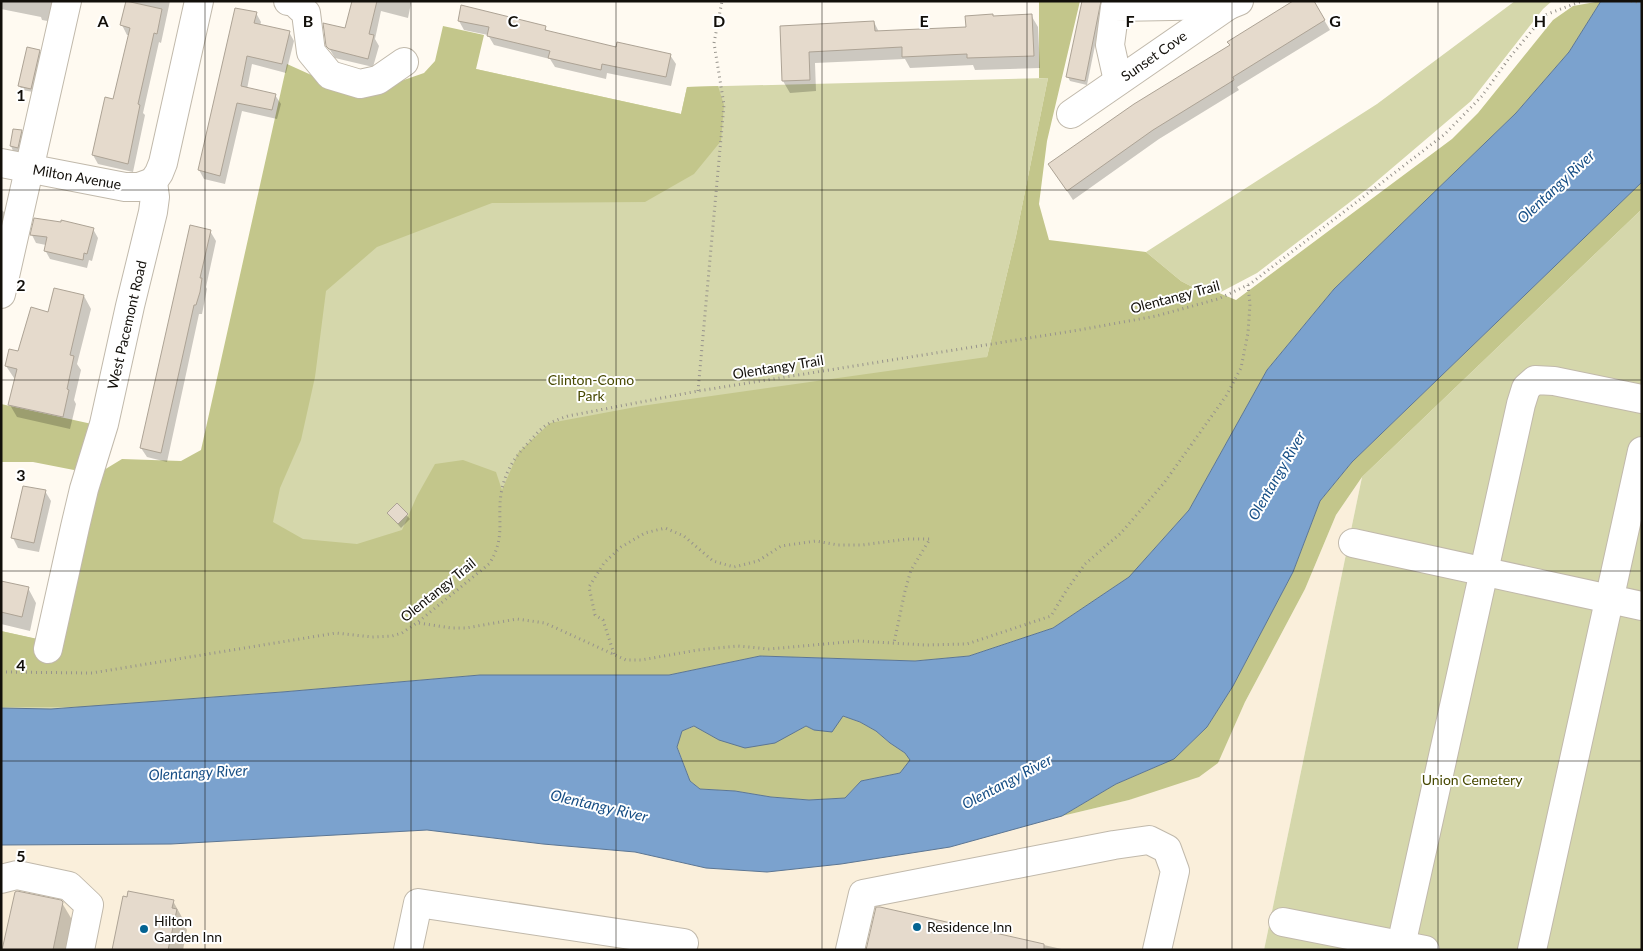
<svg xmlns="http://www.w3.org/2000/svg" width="1643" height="951" font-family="Lato,sans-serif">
  <rect width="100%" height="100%" fill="#fffaf1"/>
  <polygon fill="#faefdb" points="1362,477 1264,950 1,950 1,845 171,844 427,830 543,844 635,852 706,868 950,847 1062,816 1129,800 1218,762 1245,702 1305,589 1336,515"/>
  <g fill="#d5d7ab">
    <polygon points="1515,1 1552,1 1543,9 1471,101 1371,186 1257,273 1219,293 1202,292 1181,281 1146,252 1377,104"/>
    <polygon points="476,69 681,114 687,87 1048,78 1016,236 987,357 282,692 51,709 1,708 1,631 80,649 219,480 303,96 462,131"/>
    <polygon points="1642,209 1642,950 1264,950 1362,477"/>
  </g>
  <g fill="#c3c68b">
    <polygon points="1039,1 1080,1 1047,141 1039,204 1049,240 1146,252 1181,281 1202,292 1219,293 1236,300 1452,139 1478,113 1553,20 1573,6 1601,1 1569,52 1516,113 1334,289 1267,370 1189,510 1129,577 1053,628 969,656 915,661 760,656 669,675 480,675 282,692 83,707 1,707 1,631 56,643 99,473 122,459 181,461 201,450 287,64 329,83 375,90 424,73 435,61 443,26 484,35 476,69 681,114 687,87 718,86 724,105 721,141 694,174 645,202 492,203 377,247 326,291 315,377 301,440 280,488 273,522 303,539 357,544 402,530 417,496 435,464 463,460 496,472 502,490 518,453 550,423 641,406 987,357 1016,236 1048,78 1039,78"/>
    <polygon points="1642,182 1642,209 1362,477 1336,515 1305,589 1245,702 1218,763 1199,777 1129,800 1062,816 1116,784 1174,759 1207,727 1233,686 1293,572 1320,501 1352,462"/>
    <polygon points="1,404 92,424 79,471 33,462 1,462"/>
    <polygon points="843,716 860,722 876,731 890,743 905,753 911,760 900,773 861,781 845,798 809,800 771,797 735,791 700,789 690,781 677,746 682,731 695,726 719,740 795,732 806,726 814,730"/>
  </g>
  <path fill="#7ba2ce" stroke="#5c7693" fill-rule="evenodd" d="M1601 1H1642V182L1352 462 1320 501 1293 572 1233 686 1207 727 1174 759 1116 784 1062 816 950 847 841 864 767 872 706 868 635 852 543 844 427 830 171 844 1 845V708L51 709 282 692 480 675H669L760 656 915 661 969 656 1053 628 1129 577 1189 510 1267 370 1334 289 1516 113 1569 52ZM843 716 860 722 876 731 890 743 905 753 910 760 900 773 861 781 845 798 809 800 771 797 735 791 700 789 690 781 677 747 682 731 694 726 719 740 745 748 775 743 806 726 814 730 832 732Z"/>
  <g fill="#0003">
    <polygon points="1,1 54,1 53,22 42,20 41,17 1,9"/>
    <polygon points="127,1 170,1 161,43 159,42 143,113 145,115 133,172 98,164 93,155 114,100 129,35 127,35 122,25"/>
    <polygon points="353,1 410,1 411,3 408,18 381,11 375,39 379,46 373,67 335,58 327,45 346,30"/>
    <polygon points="1084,1 1104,1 1087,85 1070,81 1068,77"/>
    <polygon points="1313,1 1330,30 1237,87 1239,90 1159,139 1073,200 1050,165"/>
    <polygon points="256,13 261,22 260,26 289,32 294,41 286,73 252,64 247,89 275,95 281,104 277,119 242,111 225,184 204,179 199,170"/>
    <polygon points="1031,15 1038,27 1040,68 975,70 973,65 910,68 905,59 815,63 816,91 790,93 783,81 781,27 874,22 879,32 967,28"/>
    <polygon points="459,21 545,28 548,32 617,49 670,55 676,64 671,86 607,73 606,79 555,67 550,59 494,45 488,35 464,30"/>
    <polygon points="39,51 42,56 33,92 22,90 19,85"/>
    <polygon points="14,130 21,132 24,136 20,152 13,151 11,146"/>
    <polygon points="1,210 3,211 6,215 2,230"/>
    <polygon points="93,229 98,238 92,261 89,260 87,268 50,259 45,250 46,245 36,243 32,235"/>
    <polygon points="210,231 216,241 206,287 207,289 202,314 199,314 167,462 147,457 141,448"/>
    <polygon points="84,296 91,309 77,364 81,370 74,400 76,404 70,429 17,417 10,405 16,379 14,378 6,366"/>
    <polygon points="45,491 51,501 39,552 18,548 13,538"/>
    <polygon points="397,504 410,519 401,528 388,513"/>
    <polygon points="1,582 28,588 36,603 30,631 1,624"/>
    <polygon points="173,901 184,921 183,923 187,930 183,950 113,950"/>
    <polygon points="62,903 74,923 68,950 4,950"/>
    <polygon points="880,908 1066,950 867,950"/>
  </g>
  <g fill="#e5dacc" stroke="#ada395">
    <polygon points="126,1 162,9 157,34 154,33 138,104 140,105 128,164 92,155 105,97 113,99 130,28 120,25"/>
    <polygon points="352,1 377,1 369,34 374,35 368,59 329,49 326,46 323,23 345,28"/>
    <polygon points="1082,1 1101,1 1085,81 1066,77"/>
    <polygon points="1293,1 1314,1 1325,20 1233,77 1234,80 1153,130 1067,191 1048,164 1134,104 1230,45 1227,42"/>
    <polygon points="461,5 546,26 545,30 616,47 617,42 671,54 666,77 602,64 601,70 548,58 550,51 487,36 489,27 458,21"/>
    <polygon points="235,8 257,12 254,23 290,31 282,64 247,56 241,86 276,94 272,110 237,103 220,176 198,170"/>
    <polygon points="993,14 993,16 1032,14 1034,56 967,58 967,54 902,57 902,47 809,52 810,80 782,81 780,26 874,21 875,31 966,27 965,16"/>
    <polygon points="27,47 40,50 31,89 18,86"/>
    <polygon points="13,129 22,130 18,148 10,146"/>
    <polygon points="34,218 61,222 61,220 94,228 87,254 84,253 83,260 44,251 47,237 30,235"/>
    <polygon points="190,225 211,230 200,278 202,278 200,292 196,305 194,305 161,453 140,448"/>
    <polygon points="54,288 84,295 70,355 74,356 67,389 69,390 63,417 8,405 17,369 5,366 9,349 18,351 31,307 48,312"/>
    <polygon points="23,486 46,490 34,543 11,538"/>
    <polygon points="397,503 408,514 398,524 387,513"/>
    <polygon points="1,581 29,587 22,617 1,612"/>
    <polygon points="17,891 61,900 63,902 53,950 2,950 15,892"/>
    <polygon points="128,891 174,900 172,908 177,909 168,950 112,950 123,896 127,897"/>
    <polygon points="876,907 880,907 1044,944 1044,950 866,950"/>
  </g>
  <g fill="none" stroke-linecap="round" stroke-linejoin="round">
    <g stroke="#c1b9ab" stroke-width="30">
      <g id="minor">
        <polyline points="288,1 294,2 306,13 311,52 330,75 360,84 378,80 404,62"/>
        <polyline points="1118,81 1110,45 1115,7 1229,5"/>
        <polyline points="1071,114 1229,5 1239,1"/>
        <polyline points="1,163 125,187 139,187 153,182"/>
        <polyline points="1,294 67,1"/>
        <polyline points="1353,543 1642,606"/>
        <polyline points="48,649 75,527 84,489 104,424 130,306 153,212 155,197 153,182 159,173 163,163 199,1"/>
        <polyline points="1,879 17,875 69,886 89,905 80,950"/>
        <polyline points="1283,922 1425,950"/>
        <polyline points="408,950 418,903 684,943"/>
        <polyline points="850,950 863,894 1114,845 1149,840 1167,849 1175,871 1157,950"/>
        <polyline points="1400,950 1521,404 1526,388 1535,380 1554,381 1642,399"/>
        <polyline points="1532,950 1642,451"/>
      </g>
    </g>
    <g stroke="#97938c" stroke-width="3" stroke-dasharray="1 4" stroke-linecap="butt">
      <polyline points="1631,1 1642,3"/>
      <polyline points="698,391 724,105 714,43 722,1"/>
      <polyline points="419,623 452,628 466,628 517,619 545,623 626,660 641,660 698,650 738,646 769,649 858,641 925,645 967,644 1051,616 1066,591 1085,564 1121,533 1164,483 1226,396 1241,368 1248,333 1250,304 1248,285"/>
      <polyline points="614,654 603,620 595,615 589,587 604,563 621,547 645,533 665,528 684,536 713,561 734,567 758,561 781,546 816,541 838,545 862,545 907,539 930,539 911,570 905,591 894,643"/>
      <path d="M1 672 92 673 336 633 372 637 392 636 402 633 418 622 489 564C506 538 497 521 501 494 505 471 515 456 530 441 536 434 542 427 550 423 556 420 562 418 568 416L698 391 1079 330 1156 316 1218 299 1250 284 1445 134 1482 96 1510 57 1545 15 1582 1"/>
    </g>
    <use href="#minor" stroke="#fff" stroke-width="28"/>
  </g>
  <path fill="none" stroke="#120f0a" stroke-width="1" stroke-opacity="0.55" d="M205 1V950M411 1V950M616 1V950M822 1V950M1027 1V950M1232 1V950M1438 1V950M1 190H1642M1 380H1642M1 571H1642M1 761H1642"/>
  <g fill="#036392" stroke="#fff" stroke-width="2">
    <circle cx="917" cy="927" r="5"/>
    <circle cx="144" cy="929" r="5"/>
  </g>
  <g text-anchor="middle" stroke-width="4" stroke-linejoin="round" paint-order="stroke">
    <g font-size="14" fill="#120f0a" stroke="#fff">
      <text transform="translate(1154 56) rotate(-35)" y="5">Sunset Cove</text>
      <text transform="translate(77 177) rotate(10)" y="5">Milton Avenue</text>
      <text transform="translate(1175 297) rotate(-15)" y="5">Olentangy Trail</text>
      <text transform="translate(127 325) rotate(-77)" y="5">West Pacemont Road</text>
      <text transform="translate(778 367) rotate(-9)" y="5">Olentangy Trail</text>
      <text transform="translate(438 590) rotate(-39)" y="5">Olentangy Trail</text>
    </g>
    <g font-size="14" fill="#474800" stroke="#fff">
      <text x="591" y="385">Clinton-Como<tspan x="591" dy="16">Park</tspan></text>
      <text x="1472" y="785">Union Cemetery</text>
    </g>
    <g font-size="14" fill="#120f0a" stroke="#fff" text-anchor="start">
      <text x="154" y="926">Hilton<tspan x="154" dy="16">Garden Inn</tspan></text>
      <text x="927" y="932">Residence Inn</text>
    </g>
    <g font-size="15" font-style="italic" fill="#164e85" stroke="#fff">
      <text transform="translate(1556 187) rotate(-43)" y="5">Olentangy River</text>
      <text transform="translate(1277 476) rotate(-60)" y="5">Olentangy River</text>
      <text transform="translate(198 773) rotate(-3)" y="5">Olentangy River</text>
      <text transform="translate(1007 782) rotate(-28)" y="5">Olentangy River</text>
      <text transform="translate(599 806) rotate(13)" y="5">Olentangy River</text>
    </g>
  </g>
  <g font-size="16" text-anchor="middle" font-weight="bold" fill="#120f0a" stroke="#fff" stroke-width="4" stroke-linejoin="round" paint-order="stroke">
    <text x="103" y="27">A</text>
    <text x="308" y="27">B</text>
    <text x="513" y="27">C</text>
    <text x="719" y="27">D</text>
    <text x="924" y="27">E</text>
    <text x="1130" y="27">F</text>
    <text x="1335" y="27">G</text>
    <text x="1540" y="27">H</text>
    <text x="21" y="101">1</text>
    <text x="21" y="291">2</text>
    <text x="21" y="481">3</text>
    <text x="21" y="671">4</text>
    <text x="21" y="862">5</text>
  </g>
  <rect width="1643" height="951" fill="none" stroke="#120f0a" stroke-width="5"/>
</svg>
